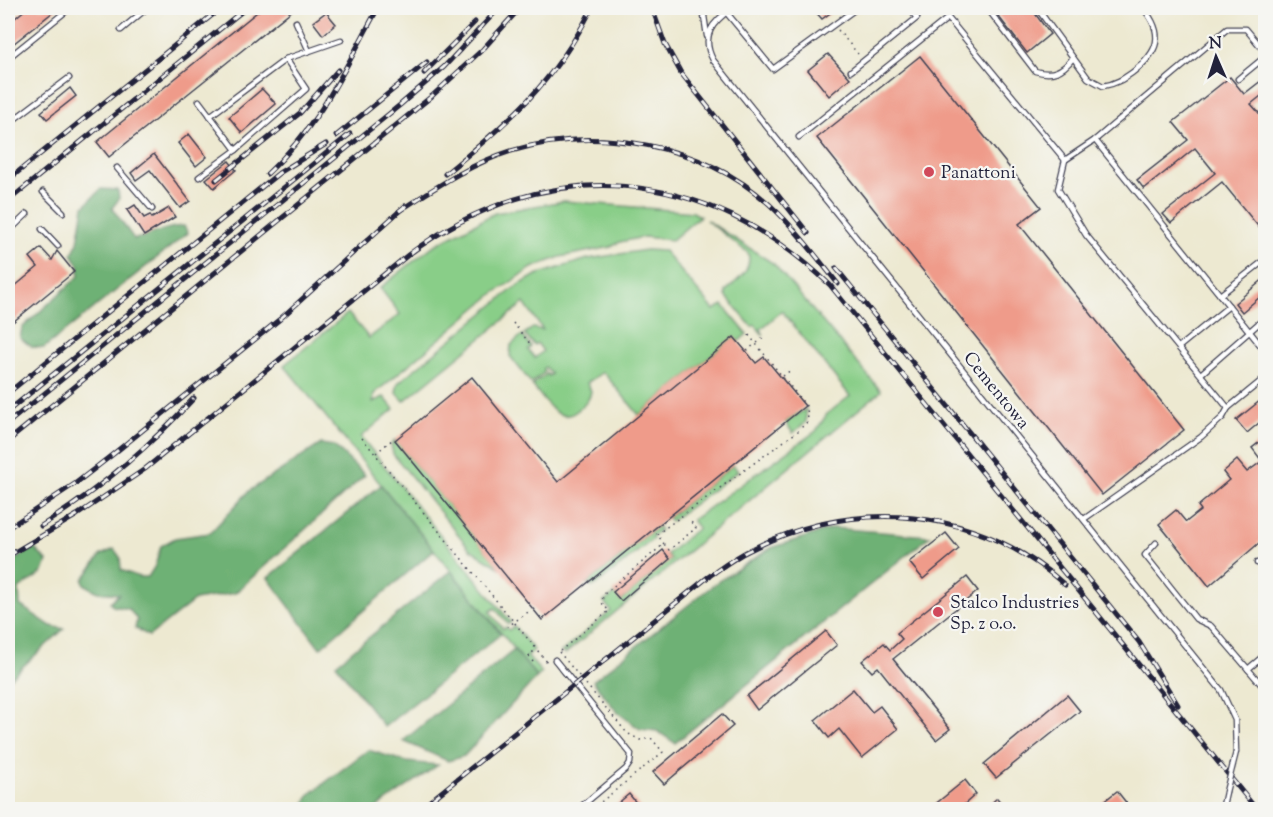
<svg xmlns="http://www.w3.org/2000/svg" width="1273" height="817" font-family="'Sorts Mill Goudy',serif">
  <rect width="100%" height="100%" fill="#f6f6f2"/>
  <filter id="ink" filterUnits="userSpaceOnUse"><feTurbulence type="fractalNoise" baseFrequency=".0167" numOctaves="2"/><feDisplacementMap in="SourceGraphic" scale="12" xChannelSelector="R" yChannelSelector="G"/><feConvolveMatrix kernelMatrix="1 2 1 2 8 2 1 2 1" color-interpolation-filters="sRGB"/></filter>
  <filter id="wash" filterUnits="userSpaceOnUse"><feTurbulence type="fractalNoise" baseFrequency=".008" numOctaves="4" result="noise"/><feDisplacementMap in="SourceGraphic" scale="24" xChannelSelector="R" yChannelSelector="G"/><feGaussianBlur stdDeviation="1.35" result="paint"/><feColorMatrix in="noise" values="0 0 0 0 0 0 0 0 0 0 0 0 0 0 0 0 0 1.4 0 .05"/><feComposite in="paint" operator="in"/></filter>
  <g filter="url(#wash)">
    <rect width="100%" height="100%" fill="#ede9d1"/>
    <g fill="#89ce88" stroke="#567862" stroke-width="1.5">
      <polygon points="564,201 693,212 700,216 672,240 644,237 620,242 611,247 560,257 532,268 493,294 374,394 373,402 384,397 394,409 361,437 511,622 508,624 495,608 490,612 503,629 506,627 509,630 514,626 534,650 527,656 542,673 537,677 284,365 348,313 369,338 400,314 380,288 433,246 495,213"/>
      <path d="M706 220 774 264 881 391 565 654 561 652 611 611 604 602 615 594 621 601 671 559 667 554 698 528 692 520 816 431 827 414 850 396 782 311 761 329 764 336 755 325 752 327 726 296V291C737 280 753 271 748 253Z"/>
      <path d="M646 250 664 251 714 310 723 305 747 334 738 342 734 337 639 415 603 372 587 383 591 391C590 400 585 404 578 410 558 427 545 400 532 385L547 374 549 376 551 374 545 367 543 369 545 372 531 383 510 356 511 345 522 335 531 347 528 350 535 358 543 351 537 343 534 345 524 334 533 328 543 330 524 303 404 401 396 392 398 383 514 288 536 275 588 259Z"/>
      <polygon points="806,409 806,422 793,433 785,422"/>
      <polygon points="395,440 500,568 470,549 393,454 391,445"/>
      <polygon points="733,465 738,471 671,521 668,518"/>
      <polygon points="658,526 660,530 652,536 653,539 599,583 592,587 587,584"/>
    </g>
    <g fill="#6eb174" stroke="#486a58" stroke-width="1.5">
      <path d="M101 189 118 190 119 199 112 208 134 239C153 236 164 226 184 226L188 233 44 348 32 347 20 338 22 328 79 276V265L72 254 78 242 84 206Z"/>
      <polygon points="321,444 334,446 365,475 235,593 195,600 149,636 135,628 137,620 129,609 113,606 110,602 119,594 98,592 84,584 83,580 101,555 114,549 120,557 121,570 139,577 148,577 155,566 161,546 175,538 210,533 249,491"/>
      <polygon points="381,485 434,550 320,648 268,578"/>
      <polygon points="833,528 930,536 675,743 657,731 640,729 617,712 593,681 717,582 771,548"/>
      <polygon points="34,548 47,561 43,572 19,589 20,605 51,626 64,629 8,680 8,564"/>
      <polygon points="451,571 501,634 384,727 336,664"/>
      <polygon points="514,650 537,677 464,756 448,761 403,741"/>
      <polygon points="368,750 407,762 438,765 375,809 302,809 310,794"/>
    </g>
    <g id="blocks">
      <g fill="#ef9b8a">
        <polygon points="27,8 58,8 8,48 8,24"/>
        <polygon points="262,8 295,8 109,157 97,142"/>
        <polygon points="812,8 837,8 822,19"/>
        <polygon points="992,8 1031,8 1050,34 1027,53"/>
        <polygon points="326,12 336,24 323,35 313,22"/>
        <polygon points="828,54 850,78 829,96 808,70"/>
        <polygon points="920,56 1041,207 1019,224 1184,430 1102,495 817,138"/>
        <polygon points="1230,77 1244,94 1266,77 1266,92 1251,104 1266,121 1266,236 1222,182 1171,223 1163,214 1215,173 1195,148 1144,189 1137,180 1188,140 1173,122"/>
        <polygon points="70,88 76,96 47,119 41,112"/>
        <polygon points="262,89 276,104 242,133 229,117"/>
        <polygon points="189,134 207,157 196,166 178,143"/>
        <polygon points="154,154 190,201 180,208 150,170 136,180 131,173"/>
        <polygon points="229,161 236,170 214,188 206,179"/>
        <polygon points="135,205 144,218 150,215 152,218 169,208 175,217 144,236 127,210"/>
        <polygon points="41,248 52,260 57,251 74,272 8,326 8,292 38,267 30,257"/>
        <polygon points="1266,277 1266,292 1242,312 1235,303"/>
        <polygon points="734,337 756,363 764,357 805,406 542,620 395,440 472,377 558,482"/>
        <polygon points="1266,396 1266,417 1247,433 1236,420"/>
        <polygon points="1266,437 1266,537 1209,586 1159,524 1176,510 1186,522 1201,510 1198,506 1229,480 1223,472 1229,467 1237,460 1247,472 1262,461 1252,448"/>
        <polygon points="946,533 959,549 923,579 909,562"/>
        <polygon points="663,550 670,559 621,601 613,592"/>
        <polygon points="967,577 978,591 893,659 950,729 936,740 878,667 872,672 862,661 884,643 890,650 902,639 897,633"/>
        <polygon points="826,631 837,645 757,710 747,696"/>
        <polygon points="853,689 872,712 880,706 898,729 862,758 839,729 829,738 815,720"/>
        <polygon points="1067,695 1080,711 996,778 984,764"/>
        <polygon points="722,714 733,726 664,784 653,772"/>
        <polygon points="965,780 976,794 958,810 928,810"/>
        <polygon points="1117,791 1128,805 1123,810 1093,810"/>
        <polygon points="629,794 642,810 610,810"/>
        <polygon points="997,798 1007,810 984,810"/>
      </g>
    </g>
  </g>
  <g filter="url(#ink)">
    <use href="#blocks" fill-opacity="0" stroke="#404052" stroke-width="1.5"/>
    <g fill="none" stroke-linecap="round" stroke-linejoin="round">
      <g stroke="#404052" stroke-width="7">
        <g id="lane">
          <polyline points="706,8 704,16 707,36"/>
          <path d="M732 8C713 22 700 35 713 60L1221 690 1235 720 1236 752"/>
          <polyline points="942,8 944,10"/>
          <path d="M987 8 1035 71C1052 76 1062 72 1073 58"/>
          <path d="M1037 8 1088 78 1103 86C1116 84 1123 79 1133 72 1159 52 1165 34 1143 8"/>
          <polyline points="726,12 773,69 857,8"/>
          <polyline points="296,22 309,51"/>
          <polyline points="121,30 147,8"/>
          <polyline points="8,58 70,8"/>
          <polyline points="286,59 341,40"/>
          <polyline points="851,71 917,18 909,8"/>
          <polyline points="1238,79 1266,56"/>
          <polyline points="1264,112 1266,111"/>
          <polyline points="210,116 286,59 306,89 236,150"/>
          <polyline points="8,124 69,78"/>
          <polyline points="799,137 948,18 1065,160"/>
          <polyline points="1095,140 1266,352"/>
          <polyline points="117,168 152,209"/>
          <polyline points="199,177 236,150 199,101"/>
          <polyline points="43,192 63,212"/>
          <polyline points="42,229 58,246"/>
          <polyline points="8,232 27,214"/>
          <polyline points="1220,295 1266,259"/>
          <polyline points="1180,346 1229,306"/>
          <polyline points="1202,373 1266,317"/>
          <polyline points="1228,408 1086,235 1058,189 1065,160 1095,140 1227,29 1246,29 1266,53"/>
          <polyline points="1084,519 1201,437 1223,417 1228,408 1266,377"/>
          <polyline points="1156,543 1145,555 1196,619 1211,626 1266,690"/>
          <polyline points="1257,563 1266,564"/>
          <polyline points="555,660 631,754 630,763 626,769 577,810"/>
          <polyline points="1248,669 1266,654"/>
          <polyline points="1222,810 1226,792"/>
        </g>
      </g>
      <g stroke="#404052" stroke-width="1.5" stroke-dasharray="1.5 4.5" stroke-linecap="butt">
        <polyline points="838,30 858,54"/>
        <polyline points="513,323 532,346"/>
        <polyline points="757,343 766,336"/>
        <polyline points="747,351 755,344"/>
        <polyline points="783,376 792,369"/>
        <polyline points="362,438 547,662 548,661"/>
        <polyline points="376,453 393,439"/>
        <polyline points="664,544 657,534 798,431 808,421 807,407 748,334"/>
        <polyline points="507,627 531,610"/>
        <polyline points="560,651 609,611 602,603 603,595 664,544 669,550 696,528 691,522"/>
        <polyline points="559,652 627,733 640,740 651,738 663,752 591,810"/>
        <polyline points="533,662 529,656 535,650"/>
      </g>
      <use href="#lane" stroke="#fff" stroke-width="4.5"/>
      <g stroke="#22223b" stroke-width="5">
        <g id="rail">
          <polyline points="652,8 665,44 681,73 808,233"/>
          <polyline points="424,73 475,22"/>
          <polyline points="336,136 427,62"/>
          <path d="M267 174C321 123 343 72 378 8"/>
          <path d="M445 174C508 123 555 82 592 8"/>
          <polyline points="8,180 221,8"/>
          <polyline points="216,180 300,113 338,70"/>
          <polyline points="8,201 246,8"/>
          <path d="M399 211C435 188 470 164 511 151 596 125 703 144 769 204 795 228 816 256 838 284"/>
          <polyline points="836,268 1139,642 1178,705"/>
          <polyline points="8,393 279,173 326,144"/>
          <polyline points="8,411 350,134"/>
          <polyline points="8,423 400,105 444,67 499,8"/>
          <polyline points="8,441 432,96 483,49 520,8"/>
          <path d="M41 526C99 490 148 448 194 398"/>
          <polyline points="8,528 76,483 112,455 280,319 405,206"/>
          <path d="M8 556 77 515 145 469 408 255C546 151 707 166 830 285L1257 810"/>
          <path d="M419 810 708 577C721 568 735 557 750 550 855 497 976 506 1065 585"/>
        </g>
      </g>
      <use href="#rail" stroke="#f6f6f2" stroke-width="3" stroke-dasharray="9" stroke-linecap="butt"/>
      <g stroke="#404052" stroke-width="7" stroke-linecap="butt">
        <polyline id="lane-bridge" points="1226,792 1236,752"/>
      </g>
      <use href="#lane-bridge" stroke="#fff" stroke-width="4.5"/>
    </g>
  </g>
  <g fill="#d1495b" stroke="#f6f6f2" stroke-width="2">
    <circle cx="929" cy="172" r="6"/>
    <circle cx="938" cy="612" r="6"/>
  </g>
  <g text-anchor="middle" stroke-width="4.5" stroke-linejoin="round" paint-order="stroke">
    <g font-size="18" fill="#22223b" stroke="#f6f6f2" text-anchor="start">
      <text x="941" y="178">Panattoni</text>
      <text x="950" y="608">Stalco Industries<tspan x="950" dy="21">Sp. z o.o.</tspan></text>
    </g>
    <g font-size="18" fill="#22223b" stroke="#f6f6f2">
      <text transform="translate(997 390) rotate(51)" y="6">Cementowa</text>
    </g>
  </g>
  <rect width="1273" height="817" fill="none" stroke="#f6f6f2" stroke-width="30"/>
  <g transform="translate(1216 57) rotate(357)" stroke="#f6f6f2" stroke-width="4.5" paint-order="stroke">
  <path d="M0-4.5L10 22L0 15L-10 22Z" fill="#22223b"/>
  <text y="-9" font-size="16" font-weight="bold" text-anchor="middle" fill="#22223b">N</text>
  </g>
</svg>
